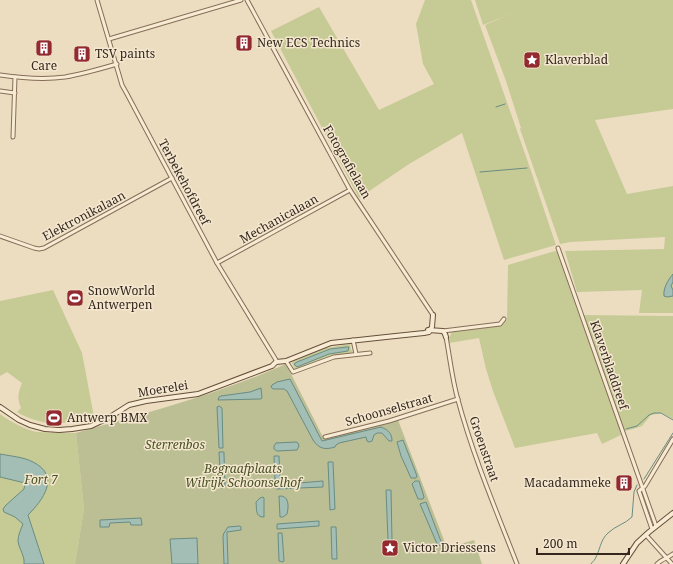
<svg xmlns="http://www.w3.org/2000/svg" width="673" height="564" font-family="'Noto Serif',serif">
  <rect width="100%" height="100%" fill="#ecddc0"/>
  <g fill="#c6ca95">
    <polygon points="425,0 471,0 530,168 556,245 504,260 462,133 409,164 359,198 271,31 319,7 379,110 434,84 423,64 416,24"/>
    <polygon points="475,0 673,0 673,109 595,120 627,194 673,186 673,313 639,313 642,290 577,292 565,251 664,249 665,237 570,242 560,244 520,129 521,128 506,81 485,25 513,13 483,25"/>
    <polygon points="555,251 557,252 579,315 673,316 673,419 662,413 651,415 642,426 633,429 620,432 621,435 602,444 597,433 575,437 515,448 493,391 486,369 479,338 449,343 449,338 452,332 501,326 501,321 507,320 508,265"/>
    <path d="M53 290 82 353 94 417C68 425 41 427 17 412L21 408C17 398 18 393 22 383L7 372 0 376V301Z"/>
    <polygon points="350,344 351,350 353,350 352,352 350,353 332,356 295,370 292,369 294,368 292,362 326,348"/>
    <path d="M0 414C9 421 26 430 37 432 50 433 63 433 76 433L84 509 75 564H0Z"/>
  </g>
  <path fill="#bcbe94" d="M286 364 324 439 398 420 447 548 474 540 482 564H75L84 509 76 433C146 413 219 394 286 364Z"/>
  <g fill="#a3beb5" stroke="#6a8c82">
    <path d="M673 274V282L671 286 673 290V296L667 297 664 296C663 288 668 280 673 274Z"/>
    <polygon points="347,347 349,347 348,351 329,354 297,367 294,364 297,362 330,349"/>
    <path d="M290 379 322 441 381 427C388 430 392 433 392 441H389L382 433H377L374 435 372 441 369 442 367 441 366 437 339 443 336 445 335 447C325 450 319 449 313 440L287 391 284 389H273L271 387 272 385 277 382Z"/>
    <polygon points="261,388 262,398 261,399 218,400 219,397 221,396 250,392"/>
    <polygon points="219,406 222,408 223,448 219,448 217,407"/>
    <polygon points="403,440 417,476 416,478 411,478 401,456 397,442"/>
    <polygon points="296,442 298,443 299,446 297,450 277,451 274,449 274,446 276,443"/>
    <polygon points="219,452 224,452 224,454 225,486 224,488 221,488"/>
    <path d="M0 454C10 456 24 457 33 462 61 476 43 500 28 515L44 564H24C25 556 19 549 18 541 18 535 21 529 23 524L15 517 4 512 3 509 6 505 24 489 25 483 0 477Z"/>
    <polygon points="274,456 279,456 280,480 275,481"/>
    <polygon points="328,462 333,462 335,509 330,510"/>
    <polygon points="323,481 323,487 276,489 275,485"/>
    <polygon points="415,481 419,481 424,497 423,499 418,499 412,484"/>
    <polygon points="386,490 391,490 392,541 388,540"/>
    <path d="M279 496C289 495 289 506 287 514L283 517H280Z"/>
    <path d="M263 497 264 498V517C255 517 257 510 256 502L260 498Z"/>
    <polygon points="426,502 442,544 438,546 420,504"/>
    <polygon points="141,518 142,525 131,525 130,522 110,523 109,527 100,527 100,520"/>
    <polygon points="319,521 319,526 277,529 277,524"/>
    <polygon points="228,527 240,526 241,527 241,530 227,532 228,564 224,564 223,536 224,533"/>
    <polygon points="331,527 336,527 337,559 332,559"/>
    <polygon points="278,533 282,533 284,561 283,562 279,561"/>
    <polygon points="197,538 198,564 172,564 170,539"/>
  </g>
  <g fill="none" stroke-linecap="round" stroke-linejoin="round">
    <g stroke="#6a8c82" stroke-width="1">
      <polyline points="496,107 505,104"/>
      <polyline points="480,172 527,168"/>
      <polyline points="626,429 637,426 649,415 654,413 661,413 673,420"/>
      <polyline points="644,479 673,433"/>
      <path d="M591 564C592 562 594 561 595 559 600 551 600 540 608 533 615 526 625 524 632 517L634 492 637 485"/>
    </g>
    <g stroke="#856e59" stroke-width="5">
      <g id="street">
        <polyline points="97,0 122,85 127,94 217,263 276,360 276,362"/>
        <polyline points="247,0 350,190 433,315"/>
        <polyline points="109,39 241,0"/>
        <path d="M0 75C21 78 44 80 65 77 83 74 100 69 117 64"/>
        <polyline points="0,91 15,93"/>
        <polyline points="13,137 15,77"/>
        <polyline points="0,236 34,248 39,249 44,248 172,178"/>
        <polyline points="558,248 656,526"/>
        <polyline points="217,263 350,190"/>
        <polyline points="443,331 500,324 504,319"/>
        <path d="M446 337C450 358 452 379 458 400 473 456 496 510 517 564"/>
        <polyline points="353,340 356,354"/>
        <polyline points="286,361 293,372 334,357 370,353"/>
        <polyline points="325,437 389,421 458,399"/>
        <polyline points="652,529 639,491 645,486 673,439"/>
        <polyline points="646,535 672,564"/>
        <path d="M657 564C662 559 668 558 673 554"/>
      </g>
    </g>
    <g stroke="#664f3c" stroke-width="6">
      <g id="secondary">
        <polyline points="428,330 443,331 445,334 446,337"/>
        <polyline points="430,330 432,327 433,315"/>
        <polyline points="0,407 19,420 30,425 45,429 59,430 72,429 91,426 110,417 129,405 146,401 198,394 272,366 276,362 286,361 331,343 386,337 424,333 429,332 430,330"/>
        <polyline points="623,564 637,543 649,532 673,513"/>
      </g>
    </g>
    <use href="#street" stroke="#f8ebd3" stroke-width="3"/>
    <use href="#secondary" stroke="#f8ebd3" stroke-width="4"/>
  </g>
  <defs>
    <g id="building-square" transform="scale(0.9)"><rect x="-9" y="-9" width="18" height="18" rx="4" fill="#922a30" stroke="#f4e7cf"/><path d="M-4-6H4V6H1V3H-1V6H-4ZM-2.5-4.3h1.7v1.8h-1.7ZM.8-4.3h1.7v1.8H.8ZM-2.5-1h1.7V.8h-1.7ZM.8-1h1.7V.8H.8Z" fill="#fff"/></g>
    <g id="sight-square" transform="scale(0.9)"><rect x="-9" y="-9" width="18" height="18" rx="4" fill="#922a30" stroke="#f4e7cf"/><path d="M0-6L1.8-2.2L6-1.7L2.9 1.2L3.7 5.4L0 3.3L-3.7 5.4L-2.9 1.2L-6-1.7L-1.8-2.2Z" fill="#fff"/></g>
    <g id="stadium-square" transform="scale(0.9)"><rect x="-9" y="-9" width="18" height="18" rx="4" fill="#922a30" stroke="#f4e7cf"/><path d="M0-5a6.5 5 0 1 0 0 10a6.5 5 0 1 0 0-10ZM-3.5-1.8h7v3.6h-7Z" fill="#fff"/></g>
  </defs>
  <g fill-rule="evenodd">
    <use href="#building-square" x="244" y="43"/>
    <use href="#building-square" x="44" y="48"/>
    <use href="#building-square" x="82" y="54"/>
    <use href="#sight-square" x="532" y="60"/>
    <use href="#stadium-square" x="75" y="298"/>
    <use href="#stadium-square" x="54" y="418"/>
    <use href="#building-square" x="624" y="483"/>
    <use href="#sight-square" x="390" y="548"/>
  </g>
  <g text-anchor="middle" stroke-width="3" stroke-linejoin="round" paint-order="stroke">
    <g font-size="12" fill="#35271d" stroke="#f4e7cf" text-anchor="start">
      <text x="257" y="47">New ECS Technics</text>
      <text x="95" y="58">TSV paints</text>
      <text x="545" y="64">Klaverblad</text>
      <text x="44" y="70" text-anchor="middle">Care</text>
      <text x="88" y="295">SnowWorld<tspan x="88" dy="14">Antwerpen</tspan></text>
      <text x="67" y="422">Antwerp BMX</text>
      <text x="611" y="487" text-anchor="end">Macadammeke</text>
      <text x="403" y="552">Victor Driessens</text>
    </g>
    <g font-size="12" fill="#35271d" stroke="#f4e7cf">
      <text transform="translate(347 162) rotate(60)" y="4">Fotografielaan</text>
      <text transform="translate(184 182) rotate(62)" y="4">Terbekehofdreef</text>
      <text transform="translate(84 216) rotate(-28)" y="4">Elektronikalaan</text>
      <text transform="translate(279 219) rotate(-29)" y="4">Mechanicalaan</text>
      <text transform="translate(609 365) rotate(71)" y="4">Klaverbladdreef</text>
      <text transform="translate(163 389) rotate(-9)" y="4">Moerelei</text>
      <text transform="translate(389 410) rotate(-16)" y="4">Schoonselstraat</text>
      <text transform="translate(484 449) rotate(71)" y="4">Groenstraat</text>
    </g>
    <g font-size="12" font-style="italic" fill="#485124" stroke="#f4e7cf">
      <text x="175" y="449">Sterrenbos</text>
      <text x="243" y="473">Begraafplaats<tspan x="243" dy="14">Wilrijk Schoonselhof</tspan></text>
      <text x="41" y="484">Fort 7</text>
    </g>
  </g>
  <path d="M537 548v6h92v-6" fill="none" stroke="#35271d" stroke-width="2"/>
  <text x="543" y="548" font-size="12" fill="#35271d" stroke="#f4e7cf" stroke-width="3" paint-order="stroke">200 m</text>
</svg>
